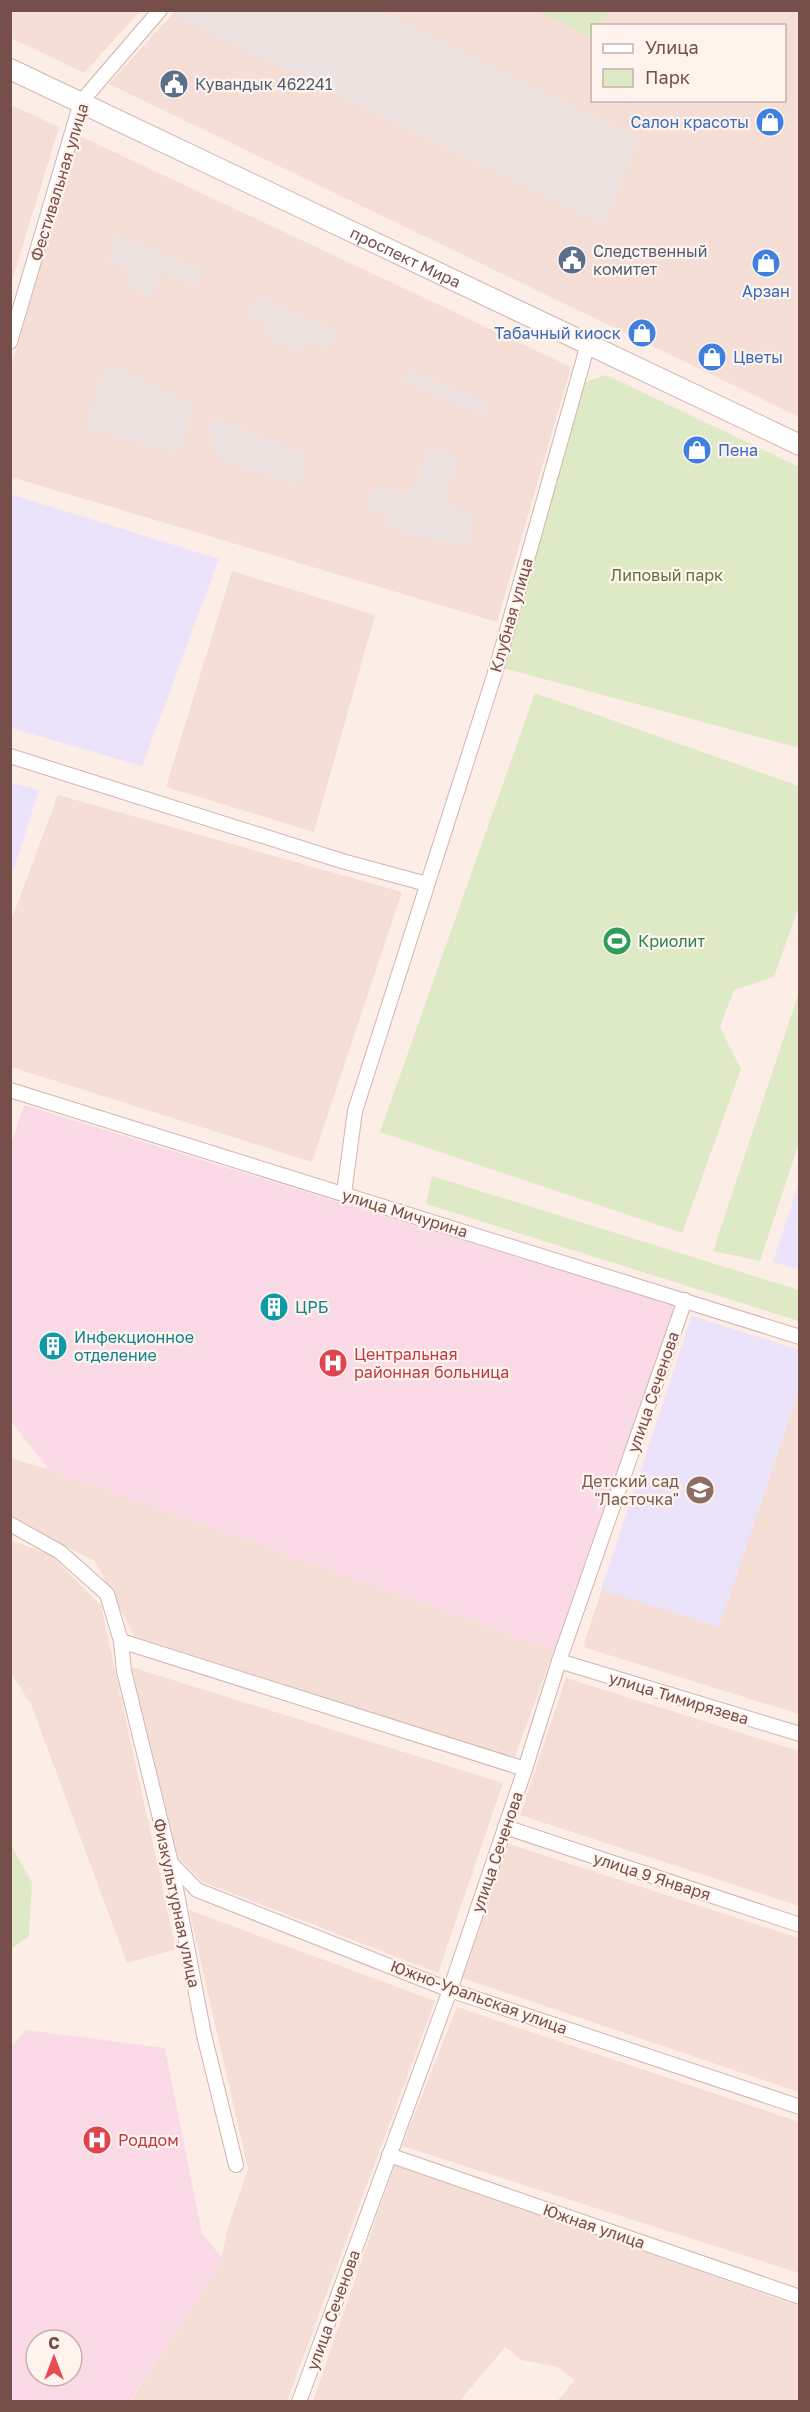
<svg xmlns="http://www.w3.org/2000/svg" width="810" height="2412" font-family="'Golos Text',sans-serif">
  <rect width="100%" height="100%" fill="#fceee6"/>
  <g fill="#f4ded5" fill-rule="evenodd">
    <polygon points="10,11 11,10 140,11 84,73 11,38"/>
    <path d="M175 11H799V417L109 84ZM592 26H784V100H592Z"/>
    <polygon points="11,105 59,127 11,284"/>
    <polygon points="80,136 571,367 497,622 11,477 10,370"/>
    <polygon points="232,571 375,615 314,832 166,787"/>
    <polygon points="58,795 402,892 312,1162 11,1067 11,921"/>
    <polygon points="692,1316 799,1350 799,1714 583,1647"/>
    <polygon points="10,1458 48,1469 554,1650 514,1759 134,1636 95,1561 11,1519"/>
    <polygon points="10,1540 51,1555 101,1606 176,1949 127,1963 31,1704 11,1673"/>
    <polygon points="131,1667 503,1783 438,1973 203,1882 178,1857"/>
    <polygon points="566,1678 799,1751 799,1906 520,1815"/>
    <polygon points="509,1844 799,1938 799,2092 462,1978"/>
    <polygon points="189,1910 435,2001 287,2401 130,2402 212,2278 222,2258 227,2230 248,2169"/>
    <polygon points="457,2007 799,2122 799,2273 402,2146"/>
    <polygon points="395,2164 799,2306 799,2401 557,2401 575,2380 558,2367 522,2360 505,2347 460,2401 313,2401"/>
  </g>
  <g fill="#ece3e0">
    <polygon points="180,10 380,11 639,138 604,225 175,16"/>
    <polygon points="116,234 202,270 196,286 161,272 151,296 127,286 133,271 106,260"/>
    <polygon points="256,296 337,331 329,349 308,341 302,353 265,337 271,324 248,314"/>
    <polygon points="106,364 126,371 193,405 188,432 178,453 86,429"/>
    <polygon points="408,369 487,403 482,415 403,381"/>
    <polygon points="214,417 308,455 299,485 222,462 208,434"/>
    <polygon points="430,446 459,457 444,502 475,517 466,544 411,536 384,526 388,514 366,507 374,486 409,494"/>
  </g>
  <g fill="#ebe3f9">
    <polygon points="10,494 219,559 142,766 11,728"/>
    <polygon points="11,783 39,790 11,878 10,783"/>
    <polygon points="799,1182 800,1270 799,1270 773,1262"/>
    <polygon points="692,1316 799,1350 799,1390 719,1627 601,1590"/>
  </g>
  <g fill="#fadae6" fill-rule="evenodd">
    <polygon points="24,1105 675,1306 554,1650 48,1469 11,1421 10,1148"/>
    <path d="M26 2030 165 2048 202 2233 222 2258 212 2278 130 2401H11L10 2048ZM36 2340H72V2376H36Z"/>
  </g>
  <g fill="#deeac5">
    <polygon points="539,11 608,11 600,25 592,26 592,38"/>
    <polygon points="606,375 799,467 799,748 503,668 583,383"/>
    <polygon points="535,693 799,786 799,906 774,977 734,990 720,1027 741,1069 682,1233 380,1132"/>
    <polygon points="799,992 799,1143 760,1261 713,1251"/>
    <polygon points="432,1176 799,1290 799,1321 426,1204"/>
    <polygon points="10,1844 32,1882 29,1936 11,1949"/>
  </g>
  <g fill="none" stroke-linecap="round" stroke-linejoin="round">
    <g stroke="#d0b5af" stroke-width="16">
      <g id="minor">
        <polyline points="10,342 81,102 160,10"/>
        <polyline points="10,756 342,861 427,884"/>
        <polyline points="10,1090 800,1337"/>
        <polyline points="344,1193 355,1111 495,673 588,344"/>
        <polyline points="10,1524 60,1552 107,1594 121,1641 124,1671 171,1863 204,2035 236,2165"/>
        <polyline points="121,1641 525,1769"/>
        <polyline points="559,1661 800,1734"/>
        <polyline points="505,1827 800,1925"/>
        <polyline points="171,1863 197,1890 450,1990 800,2107"/>
        <polyline points="389,2155 800,2297"/>
        <polyline points="299,2402 450,1990 525,1769 559,1661 685,1300"/>
      </g>
    </g>
    <g stroke="#d3b4ad" stroke-width="22">
      <g id="secondary">
        <path id="s1" d="M10 69 800 445"/>
      </g>
    </g>
    <use href="#minor" stroke="#fff" stroke-width="14"/>
    <use href="#secondary" stroke="#fff" stroke-width="20"/>
  </g>
  <defs>
    <g id="civic-disc" transform="scale(1.5)"><circle r="9.5" fill="#5c6f8a" stroke="#fff3ed"/><path d="M-.6-6.5H3V-4.5H.6V-3L4-1V1h2V6H-6V1h2V-1L-.6-3ZM-1.2 2.5V6h2.4V2.5Z" fill="#fff"/></g>
    <g id="shop-disc" transform="scale(1.5)"><circle r="9.5" fill="#3f7fe0" stroke="#fff3ed"/><path d="M-5-2.5h2.3a2.7 3.5 0 0 1 5.4 0H5L5.5 6h-11ZM-1.5-2.5h3a1.5 2.3 0 0 0-3 0Z" fill="#fff"/></g>
    <g id="stadium-disc" transform="scale(1.5)"><circle r="9.5" fill="#2e9e5b" stroke="#fff3ed"/><path d="M0-5a6.5 5 0 1 0 0 10a6.5 5 0 1 0 0-10ZM-3.5-1.8h7v3.6h-7Z" fill="#fff"/></g>
    <g id="building-disc" transform="scale(1.5)"><circle r="9.5" fill="#0f9aa8" stroke="#fff3ed"/><path d="M-4-6H4V6H1V3H-1V6H-4ZM-2.5-4.3h1.7v1.8h-1.7ZM.8-4.3h1.7v1.8H.8ZM-2.5-1h1.7V.8h-1.7ZM.8-1h1.7V.8H.8Z" fill="#fff"/></g>
    <g id="hospital-disc" transform="scale(1.5)"><circle r="9.5" fill="#e0444e" stroke="#fff3ed"/><path d="M-5-5h3v3.5h4V-5h3V5h-3V1.5h-4V5h-3Z" fill="#fff"/></g>
    <g id="school-disc" transform="scale(1.5)"><circle r="9.5" fill="#8d6e63" stroke="#fff3ed"/><path d="M0-5L7-2L0 1L-7-2ZM-4 1L0 2.5L4 1V4Q0 6-4 4Z" fill="#fff"/></g>
  </defs>
  <g fill-rule="evenodd">
    <use href="#civic-disc" x="174" y="84"/>
    <use href="#shop-disc" x="770" y="122"/>
    <use href="#civic-disc" x="572" y="260"/>
    <use href="#shop-disc" x="766" y="263"/>
    <use href="#shop-disc" x="642" y="333"/>
    <use href="#shop-disc" x="712" y="357"/>
    <use href="#shop-disc" x="697" y="450"/>
    <use href="#stadium-disc" x="617" y="941"/>
    <use href="#building-disc" x="274" y="1307"/>
    <use href="#building-disc" x="53" y="1346"/>
    <use href="#hospital-disc" x="333" y="1363"/>
    <use href="#school-disc" x="700" y="1490"/>
    <use href="#hospital-disc" x="97" y="2140"/>
  </g>
  <g text-anchor="middle" stroke-width="4.5" stroke-linejoin="round" paint-order="stroke">
    <g font-size="16" fill="#4e5e75" stroke="#fff3ed" text-anchor="start">
      <text x="195" y="90">Кувандык 462241</text>
      <text x="593" y="257">Следственный<tspan x="593" dy="18">комитет</tspan></text>
    </g>
    <g font-size="16" fill="#366cbe" stroke="#fff3ed" text-anchor="end">
      <text x="749" y="128">Салон красоты</text>
      <text x="766" y="297" text-anchor="middle">Арзан</text>
      <text x="621" y="339">Табачный киоск</text>
      <text x="733" y="363" text-anchor="start">Цветы</text>
      <text x="718" y="456" text-anchor="start">Пена</text>
    </g>
    <g font-size="16" fill="#764f4b" stroke="#fff3ed">
      <text transform="translate(59 182) rotate(-73)" y="6">Фестивальная улица</text>
      <text dy="6" stroke="none"><textPath href="#s1" startOffset="438">проспект Мира</textPath></text>
      <text transform="translate(511 615) rotate(-74)" y="6">Клубная улица</text>
      <text transform="translate(405 1213) rotate(17)" y="6">улица Мичурина</text>
      <text transform="translate(653 1392) rotate(-71)" y="6">улица Сеченова</text>
      <text transform="translate(679 1698) rotate(17)" y="6">улица Тимирязева</text>
      <text transform="translate(497 1852) rotate(-71)" y="6">улица Сеченова</text>
      <text transform="translate(652 1876) rotate(18)" y="6">улица 9 Января</text>
      <text transform="translate(177 1903) rotate(78)" y="6">Физкультурная улица</text>
      <text transform="translate(479 1997) rotate(20)" y="6">Южно-Уральская улица</text>
      <text transform="translate(594 2226) rotate(19)" y="6">Южная улица</text>
      <text transform="translate(333 2310) rotate(-70)" y="6">улица Сеченова</text>
    </g>
    <g font-size="16" fill="#5e7541" stroke="#fff3ed">
      <text x="667" y="581">Липовый парк</text>
    </g>
    <g font-size="16" fill="#27864d" stroke="#fff3ed" text-anchor="start">
      <text x="638" y="947">Криолит</text>
    </g>
    <g font-size="16" fill="#0d838f" stroke="#fff3ed" text-anchor="start">
      <text x="295" y="1313">ЦРБ</text>
      <text x="74" y="1343">Инфекционное<tspan x="74" dy="18">отделение</tspan></text>
    </g>
    <g font-size="16" fill="#be3a42" stroke="#fff3ed" text-anchor="start">
      <text x="354" y="1360">Центральная<tspan x="354" dy="18">районная больница</tspan></text>
      <text x="118" y="2146">Роддом</text>
    </g>
    <g font-size="16" fill="#785e54" stroke="#fff3ed" text-anchor="end">
      <text x="679" y="1487">Детский сад<tspan x="679" dy="18">"Ласточка"</tspan></text>
    </g>
  </g>
  <rect width="810" height="2412" fill="none" stroke="#764f4b" stroke-width="24"/>
  <rect x="591" y="24" width="195" height="78" fill="#fff3ed" stroke="#c8b1ac" stroke-width="1.5"/>
  <rect x="603" y="44" width="30" height="9" fill="#ffffff" stroke="#c8b1ac" stroke-width="1.5"/>
  <text x="645" y="54" font-size="18" fill="#764f4b">Улица</text>
  <rect x="603" y="69" width="30" height="18" fill="#deeac5" stroke="#c8b1ac" stroke-width="1.5"/>
  <text x="645" y="84" font-size="18" fill="#764f4b">Парк</text>
  <g transform="translate(54 2358)"><circle r="28" fill="#fff3ed" stroke="#c8b1ac" stroke-width="1.5"/>
  <path d="M0-4.5L10 22L0 15L-10 22Z" fill="#e44d53"/>
  <text y="-9" font-size="16" font-weight="bold" text-anchor="middle" fill="#764f4b">С</text>
  </g>
</svg>
